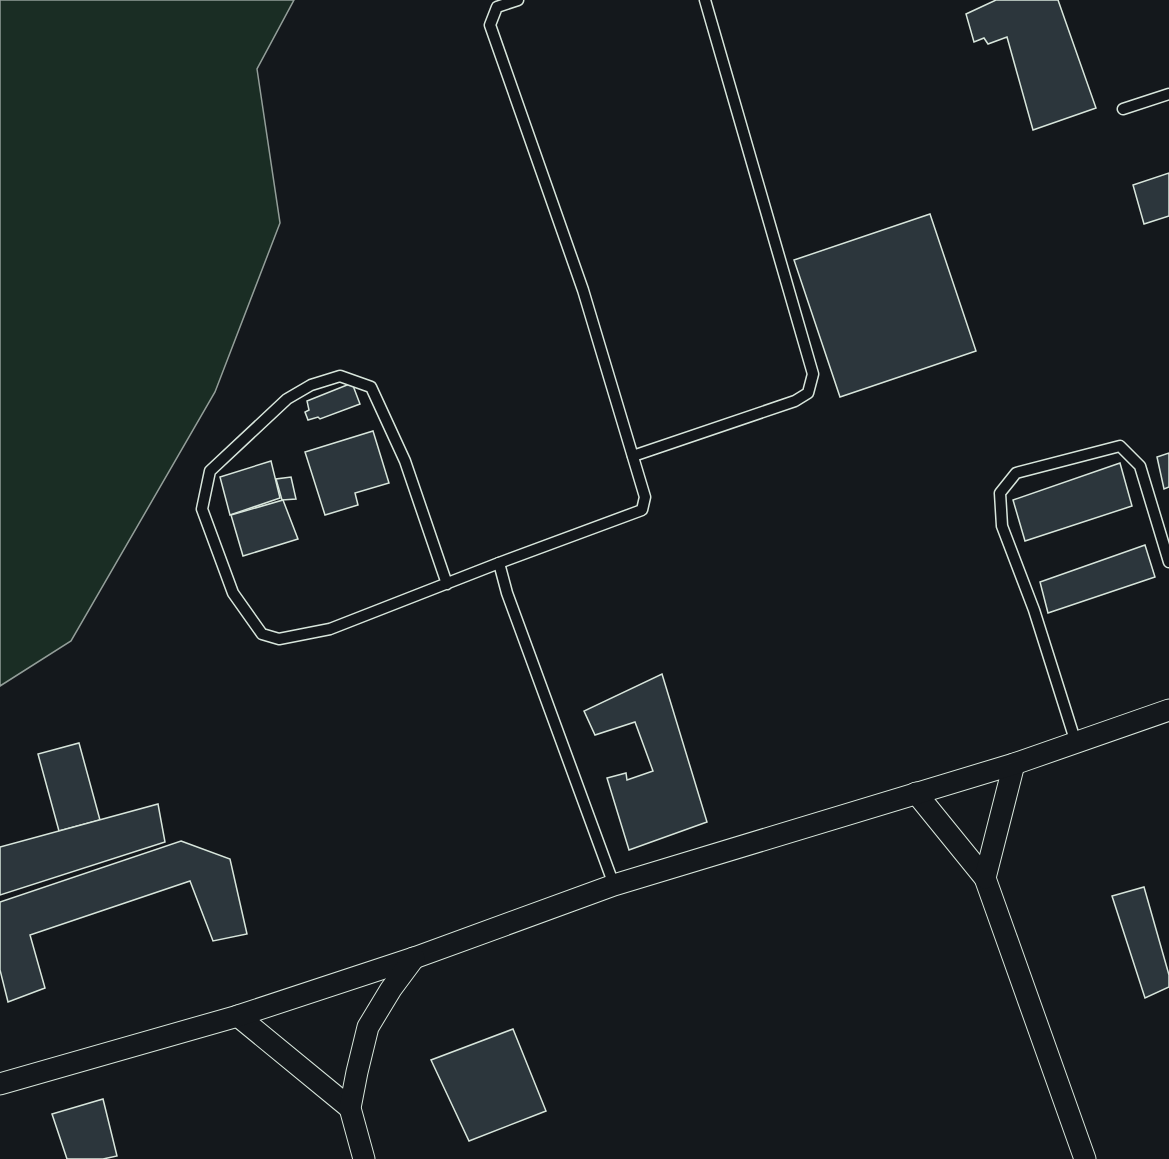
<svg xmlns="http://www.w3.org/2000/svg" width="1169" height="1159" font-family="'Fira Sans',sans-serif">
  <rect width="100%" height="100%" fill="#14181c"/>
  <polygon fill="#1a2d24" stroke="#939e99" stroke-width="1.5" points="0,0 294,0 257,69 280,223 215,392 71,641 0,686"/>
  <g fill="#2c363c" stroke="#d8e6dc" stroke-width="1.5">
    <polygon points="996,0 1058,0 1096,108 1033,130 1007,37 988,44 984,38 974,42 966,14"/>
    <polygon points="1169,173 1169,216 1144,224 1133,185"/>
    <polygon points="930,214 976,351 840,397 794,260"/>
    <polygon points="352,383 360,404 320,419 318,417 308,420 305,412 309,410 307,401"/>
    <polygon points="373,431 389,483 355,493 358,505 325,515 305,452"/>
    <polygon points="1169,453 1169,487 1164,489 1157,457"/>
    <polygon points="271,461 280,498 230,515 220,477"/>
    <polygon points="1120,463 1132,506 1025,541 1013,500"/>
    <polygon points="291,477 296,499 282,500 276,479"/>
    <polygon points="283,500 298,539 243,556 231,515"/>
    <polygon points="1145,545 1155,577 1048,613 1040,582"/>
    <polygon points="662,674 707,822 629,850 607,778 626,773 627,780 653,771 635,722 595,735 584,711"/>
    <polygon points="79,743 100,820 59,831 38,754"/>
    <polygon points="158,804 165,842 0,895 0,847"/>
    <polygon points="181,841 230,859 247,934 213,941 190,881 30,935 45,988 8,1002 0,970 0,902"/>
    <polygon points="1144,887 1169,975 1169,987 1145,998 1112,896"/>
    <polygon points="513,1029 546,1111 469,1141 431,1060"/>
    <polygon points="103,1099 117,1156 103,1159 67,1159 52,1114"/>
  </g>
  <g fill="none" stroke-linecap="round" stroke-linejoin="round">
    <g stroke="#d8e6dc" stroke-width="13">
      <g id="lane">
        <polyline points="518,0 497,7 490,25 583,290 645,497 642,510 499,563 507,593 614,885"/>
        <polyline points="1123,109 1169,94"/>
        <polyline points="633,456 795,401 808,393 813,374 705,0"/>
        <polyline points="447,584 405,461 371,387 340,376 311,385 287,399 210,471 202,509 233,593 262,634 279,639 330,629 499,563"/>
        <polyline points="1076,743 1034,610 1002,526 1000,493 1016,473 1120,446 1140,466 1169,562"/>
      </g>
    </g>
    <g stroke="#d8e6dc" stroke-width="23">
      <g id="street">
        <polyline points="916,793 985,878 1085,1159"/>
        <polyline points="985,878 1014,764"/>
        <polyline points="238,1016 350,1108"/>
        <polyline points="0,1084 238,1016 414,958 614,885 1014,764 1169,710"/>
        <polyline points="364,1159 350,1108 357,1072 368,1027 391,989 414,958"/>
      </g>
    </g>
    <use href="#lane" stroke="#14181c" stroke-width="10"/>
    <use href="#street" stroke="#14181c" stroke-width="21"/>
  </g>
</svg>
